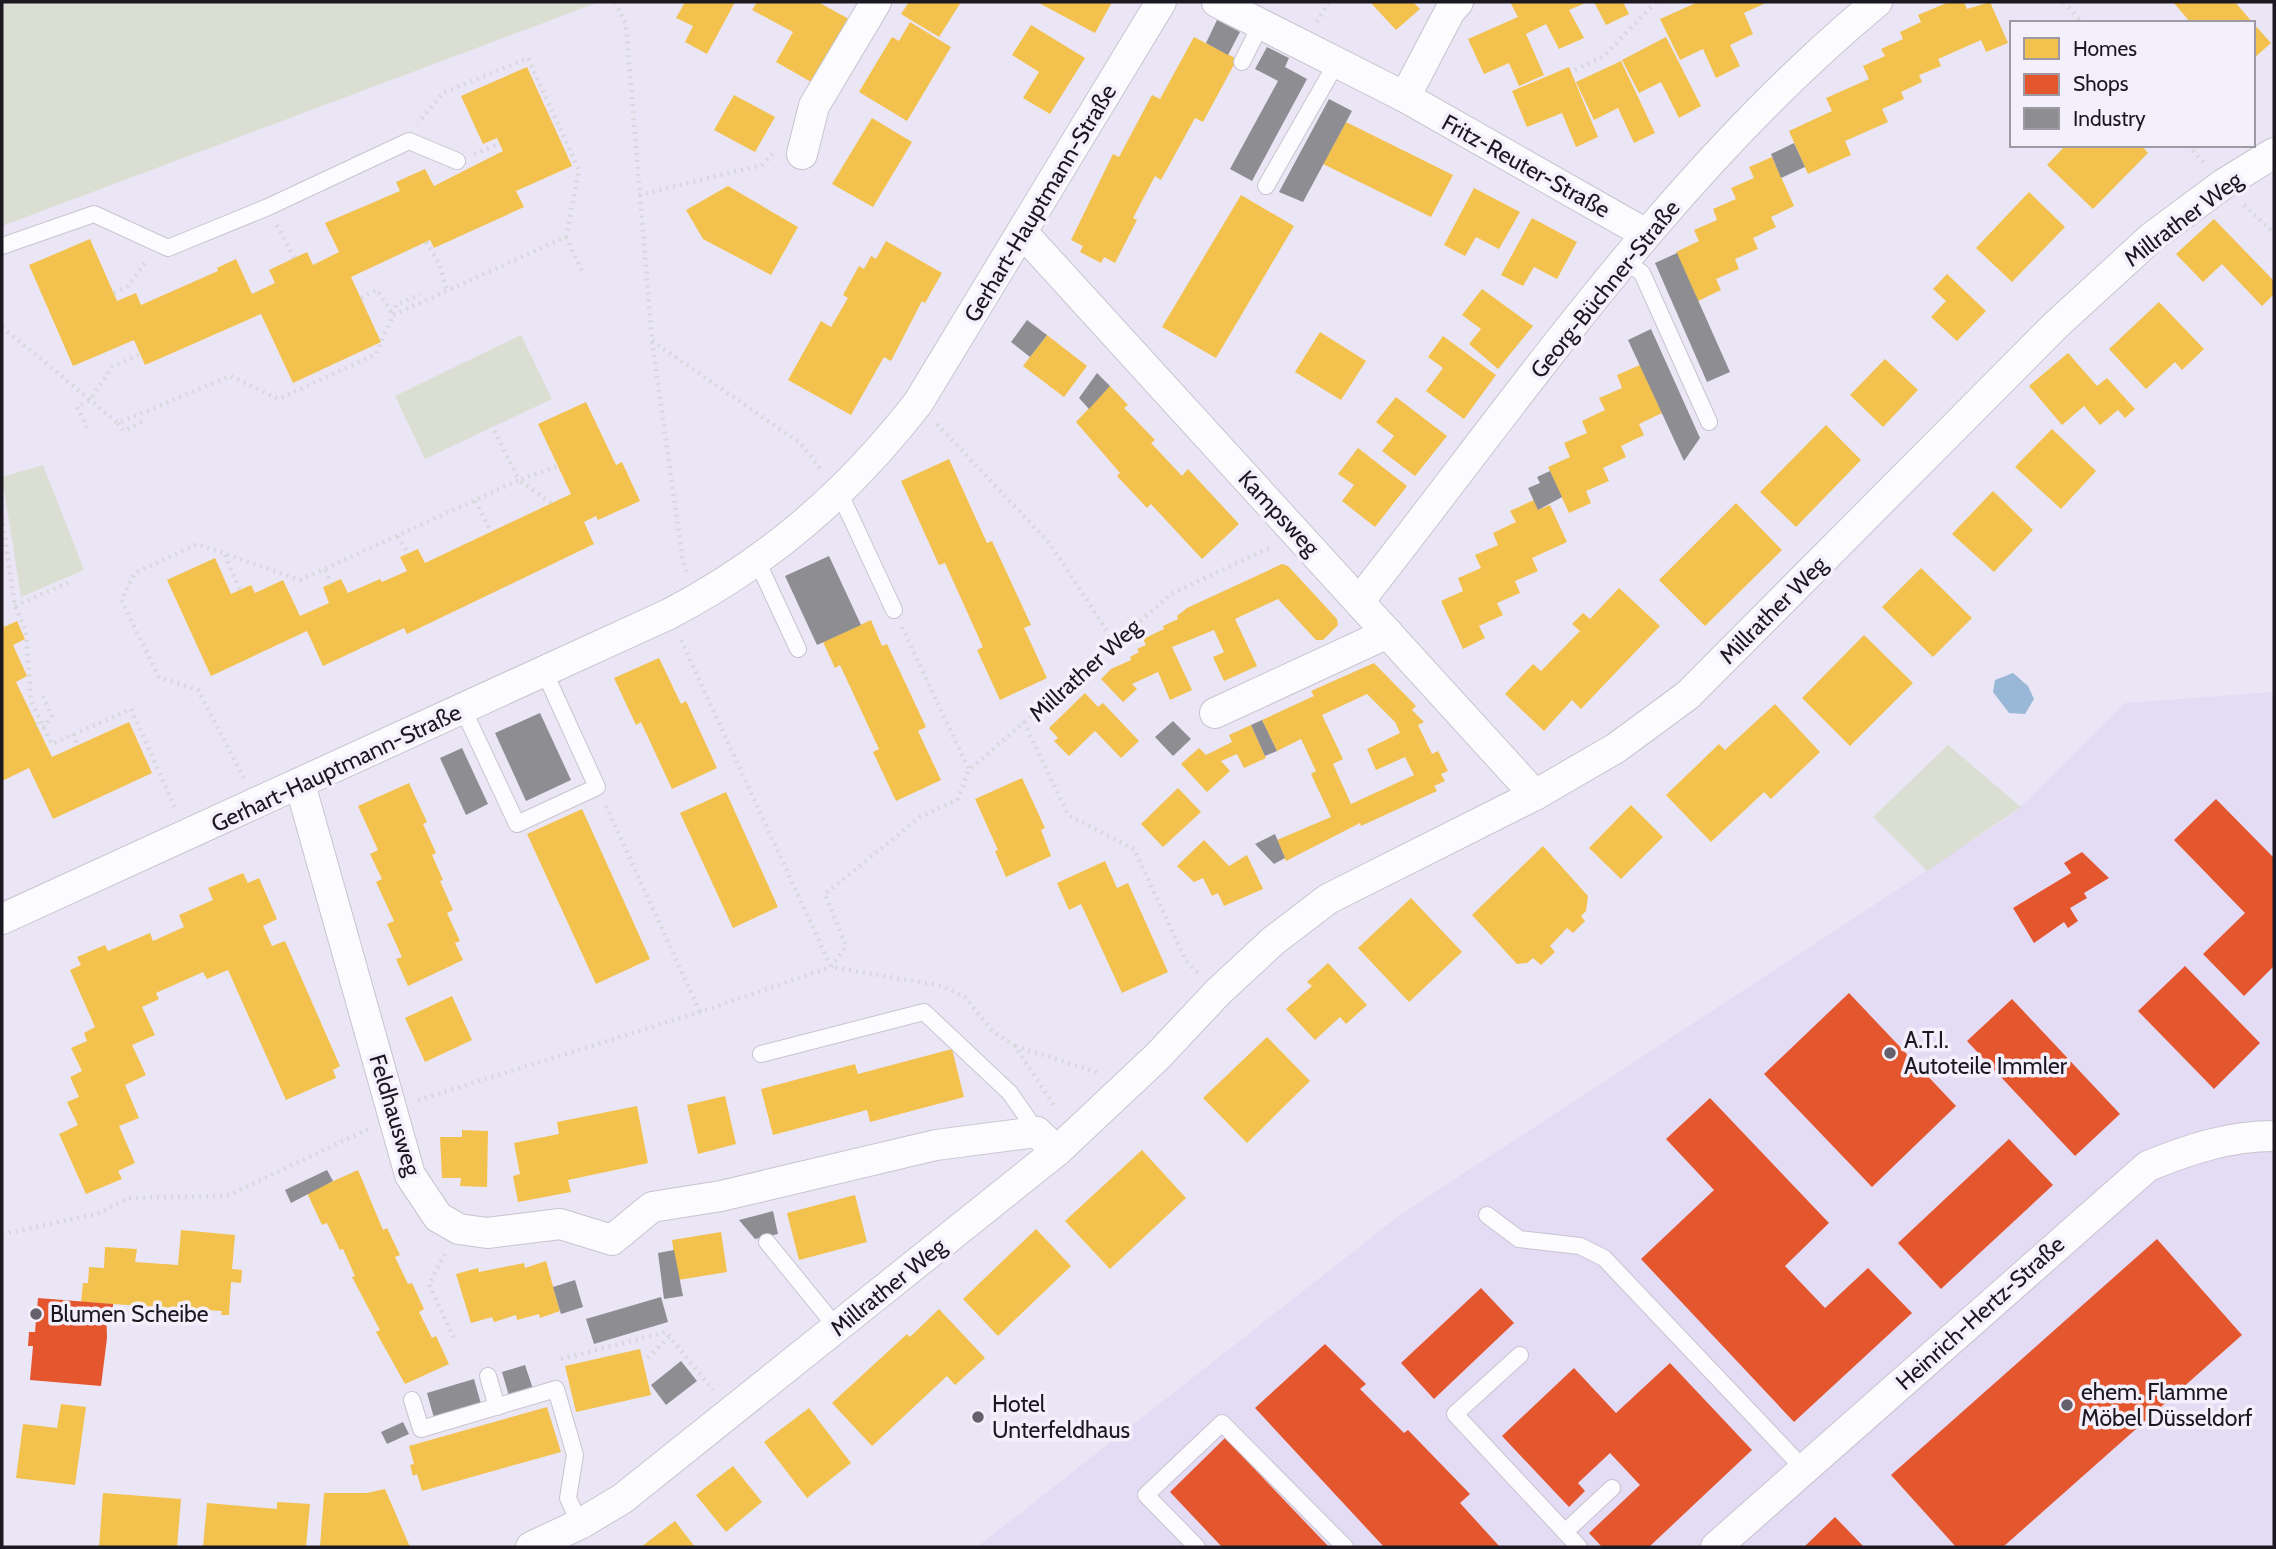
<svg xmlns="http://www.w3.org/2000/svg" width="2276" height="1549" font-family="Cabin,sans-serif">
  <rect width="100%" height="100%" fill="#ebe6f5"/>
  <polygon fill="#e4dbf4" points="2274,692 2274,1547 977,1547 1400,1215 2013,814 2125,703"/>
  <g fill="#dbded3">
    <polygon points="2,2 599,2 2,226"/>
    <polygon points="521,335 552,399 425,459 395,396"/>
    <polygon points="43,465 84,570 21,597 2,477"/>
    <polygon points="1948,745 2021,807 1927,871 1873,817"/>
  </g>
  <polygon fill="#99b7d6" points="2013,673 2028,686 2034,699 2025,714 2009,713 1993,692 1995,680"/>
  <g fill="#f2c14e" fill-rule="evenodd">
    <polygon points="685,2 735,2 707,54 685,42 693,26 676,18"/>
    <polygon points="757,2 818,2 849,19 813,83 776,62 793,32 752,10"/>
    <polygon points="909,2 961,2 939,37 901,14"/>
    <polygon points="1037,2 1112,2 1095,33"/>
    <polygon points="1370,2 1413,2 1420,9 1396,30"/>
    <polygon points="1510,2 1588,2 1569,10 1584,38 1559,49 1546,24 1526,34 1544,75 1519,86 1509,63 1484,74 1468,39 1518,17"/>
    <polygon points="1594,2 1623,2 1629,14 1606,25"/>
    <polygon points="1698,2 1768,2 1744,13 1753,34 1730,45 1740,66 1716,78 1703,49 1680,60 1660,19"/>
    <polygon points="1949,2 1964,2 1967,9 1990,2 2008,43 1986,52 1981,40 1938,59 1941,66 1919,75 1922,82 1901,92 1904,99 1882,109 1888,122 1845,141 1851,155 1808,174 1789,131 1832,111 1826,98 1869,79 1863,66 1885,56 1881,49 1903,39 1900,32 1921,22 1918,15"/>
    <polygon points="2173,2 2235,2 2253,23 2191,23"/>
    <polygon points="910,22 951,47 907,121 859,92 892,37 899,41"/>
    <polygon points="2253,23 2271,43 2253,59"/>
    <polygon points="1031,25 1085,58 1050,114 1023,98 1039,72 1012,55"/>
    <polygon points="1194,37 1237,59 1203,122 1195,118 1161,180 1155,176 1133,218 1137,220 1115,263 1104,257 1101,263 1080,252 1083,246 1071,240 1113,154 1119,157 1152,95 1160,99"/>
    <polygon points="1666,37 1701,106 1679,118 1661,82 1639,93 1622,60"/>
    <polygon points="1621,61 1655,133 1634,143 1618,108 1594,120 1576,82"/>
    <polygon points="527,67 572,166 516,191 524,207 434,248 430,240 351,277 381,342 293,383 261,314 145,365 134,340 73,366 29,265 90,239 117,301 136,293 141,305 218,271 217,268 236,259 252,294 275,283 269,270 307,252 313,265 339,252 325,223 400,191 396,182 425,169 434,186 503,151 497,138 483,144 461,96"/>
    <polygon points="1569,67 1598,137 1576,147 1562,113 1527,127 1512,91"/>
    <polygon points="734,95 775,117 755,152 714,130"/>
    <polygon points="872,118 912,142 873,207 832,184"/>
    <polygon points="1346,122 1453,175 1431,217 1323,164"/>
    <polygon points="2066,145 2141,145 2148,153 2093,209 2047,165"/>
    <polygon points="1772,157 1794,206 1771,217 1776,227 1753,238 1758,249 1735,259 1739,269 1716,279 1721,290 1698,301 1676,252 1699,241 1694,230 1717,220 1713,209 1736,199 1731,188 1754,178 1749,167"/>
    <polygon points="728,186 798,227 771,275 703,239 686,210"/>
    <polygon points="1474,188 1520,212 1499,249 1476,237 1465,256 1444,245"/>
    <polygon points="2029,192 2065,227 2012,282 1976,248"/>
    <polygon points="1241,195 1294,226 1216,358 1162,327"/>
    <polygon points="1532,218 1577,242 1557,279 1534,267 1523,286 1501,275"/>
    <polygon points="2214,219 2274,281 2274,294 2262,306 2222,264 2203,282 2176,254"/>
    <polygon points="886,241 942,273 925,303 922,301 891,361 884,357 851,415 788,380 821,321 831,327 848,298 843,295 859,266 864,269 871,256 876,259"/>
    <polygon points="1947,274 1986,311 1957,341 1931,317 1946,301 1933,289"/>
    <polygon points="1482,289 1533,326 1498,369 1469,344 1481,329 1462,315"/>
    <polygon points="2159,302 2204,349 2182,370 2175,362 2146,389 2109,349"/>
    <polygon points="1320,332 1366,361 1341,400 1295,372"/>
    <polygon points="1047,335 1087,366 1064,397 1023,366"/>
    <polygon points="1443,336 1496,375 1464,419 1426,391 1443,368 1428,357"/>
    <polygon points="2068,353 2097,386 2107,378 2135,409 2125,418 2118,410 2100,425 2084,406 2062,425 2029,386"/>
    <polygon points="1885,359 1918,390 1883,427 1850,395"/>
    <polygon points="1640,365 1662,413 1639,424 1644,435 1621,446 1626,457 1603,468 1609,481 1586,491 1591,503 1569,513 1548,467 1570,457 1564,443 1587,433 1582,421 1605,410 1599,398 1622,388 1617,375"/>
    <polygon points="1110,386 1128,405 1124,408 1155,440 1151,443 1182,476 1188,469 1239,524 1202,559 1151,504 1147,508 1117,476 1120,473 1076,422"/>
    <polygon points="1396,397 1447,436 1415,476 1382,451 1394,436 1376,422"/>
    <polygon points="586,402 616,465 622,462 640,501 598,520 596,516 584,522 594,544 407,634 404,628 323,666 307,631 211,676 167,580 215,558 231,594 251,585 255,593 283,580 300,616 329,603 323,587 341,579 348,593 380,579 382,582 407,571 400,557 418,549 425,563 571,494 538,424"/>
    <polygon points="1826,425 1861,460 1796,527 1760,492"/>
    <polygon points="2052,429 2096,471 2061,509 2015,467"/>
    <polygon points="1358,448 1407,486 1375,527 1342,501 1354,485 1338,474"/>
    <polygon points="949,459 987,543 992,541 1031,625 1024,628 1047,678 1000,700 977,650 983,647 945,563 939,565 901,481"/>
    <polygon points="1993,491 2033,530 1994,572 1952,534"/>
    <polygon points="1534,500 1538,510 1550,505 1567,542 1532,558 1538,571 1515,581 1520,593 1497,603 1503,615 1479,626 1485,638 1463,649 1441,601 1463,591 1458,578 1481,568 1475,555 1498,545 1493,533 1516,522 1510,511"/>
    <polygon points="1736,503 1782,550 1705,626 1659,580"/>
    <polygon points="1282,564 1288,566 1337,619 1338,625 1323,640 1316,640 1278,599 1235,619 1257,666 1224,681 1213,657 1224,652 1214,630 1172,647 1192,690 1170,700 1158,672 1132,684 1137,689 1123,702 1101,679 1111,669 1131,660 1130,657 1139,652 1137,649 1146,645 1143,639 1164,629 1163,626 1178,619 1177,616 1187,608"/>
    <polygon points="1921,568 1972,618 1933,657 1882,607"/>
    <polygon points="1619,588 1660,626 1581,709 1572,700 1544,731 1505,694 1533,664 1541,671 1580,631 1572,624 1583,613 1590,619"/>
    <polygon points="871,620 882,646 887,644 926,727 918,731 941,780 896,801 873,752 879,749 840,665 835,668 823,642"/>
    <polygon points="2,621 4,627 17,621 25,639 13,645 27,676 16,682 52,757 129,722 152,773 53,819 29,768 2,781"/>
    <polygon points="1864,635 1913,683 1850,746 1802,698"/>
    <polygon points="659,658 681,704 686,701 717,768 672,789 641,722 636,725 614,678"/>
    <path d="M1374 663 1416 706 1412 710 1424 722 1418 725 1432 754 1438 751 1448 771 1441 774 1445 781 1434 786 1437 791 1361 826 1360 823 1286 861 1277 840 1331 817 1311 774 1316 771 1301 739 1277 751 1262 720 1314 696 1311 691ZM1367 694 1395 722 1400 733 1367 749 1376 770 1405 757 1414 775 1351 804 1333 764 1343 759 1322 715Z"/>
    <polygon points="1085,693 1098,707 1103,703 1139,741 1121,758 1095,731 1069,756 1054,741 1058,738 1049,728"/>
    <polygon points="1775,704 1820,752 1771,799 1764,792 1711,842 1666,795 1719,744 1725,750"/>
    <polygon points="1251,725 1266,758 1244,768 1237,754 1221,761 1230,771 1207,792 1181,764 1199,748 1206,755 1232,742 1229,735"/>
    <polygon points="1022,778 1045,828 1041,830 1051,856 1006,877 995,851 998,850 975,799"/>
    <polygon points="409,783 427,822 423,824 436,853 432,855 443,880 440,881 453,910 447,913 460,941 455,943 463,960 408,986 396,959 402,957 387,924 394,921 376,882 382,879 370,854 378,850 358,806"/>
    <polygon points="1178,788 1201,812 1163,847 1141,824"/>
    <polygon points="726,792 778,907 733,928 680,813"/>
    <polygon points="1631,805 1663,837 1621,879 1589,848"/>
    <polygon points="582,809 650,959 596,984 527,834"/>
    <polygon points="1204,840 1229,866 1247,855 1263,889 1224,906 1218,893 1212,896 1203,878 1194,882 1177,866"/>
    <polygon points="1543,846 1588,896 1586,911 1581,916 1585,921 1573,933 1567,928 1550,946 1555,952 1541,965 1533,958 1527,963 1517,964 1472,915"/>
    <polygon points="1105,861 1117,888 1128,883 1168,972 1122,993 1081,904 1069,910 1057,883"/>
    <polygon points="243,873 248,883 259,878 277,919 263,926 272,946 285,941 340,1066 333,1070 336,1078 286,1100 228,970 207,979 203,972 156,993 159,999 142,1007 155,1035 132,1045 146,1075 125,1085 139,1118 119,1126 135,1163 118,1171 122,1179 86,1194 59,1134 78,1125 67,1102 79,1097 70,1077 82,1071 71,1048 87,1041 84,1033 95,1027 70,970 81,965 77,957 105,945 108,951 150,933 153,941 184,927 179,915 213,900 208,888"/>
    <polygon points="1411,898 1462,952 1409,1002 1358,948"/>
    <polygon points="1328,963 1367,1005 1346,1024 1340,1017 1315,1040 1286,1009 1312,986 1307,982"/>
    <polygon points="452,996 472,1040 425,1062 405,1018"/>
    <polygon points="1267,1037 1310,1081 1247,1143 1203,1098"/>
    <polygon points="952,1049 964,1097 870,1122 867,1110 773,1135 761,1089 855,1064 858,1074"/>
    <polygon points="725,1096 736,1144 698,1154 687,1105"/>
    <polygon points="637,1106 648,1163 568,1180 571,1192 518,1202 513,1176 520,1174 514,1143 559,1134 557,1122"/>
    <polygon points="462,1130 488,1131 487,1187 460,1186 461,1178 442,1178 440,1137 462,1137"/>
    <polygon points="1142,1150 1186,1198 1110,1269 1065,1221"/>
    <polygon points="358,1170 383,1230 387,1228 400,1255 395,1257 408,1284 412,1283 424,1309 419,1312 432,1338 436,1336 449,1364 405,1384 376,1332 380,1330 352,1277 355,1276 343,1249 340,1250 327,1223 322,1225 307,1193"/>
    <polygon points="855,1195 867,1242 799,1260 787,1213"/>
    <polygon points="1036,1229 1071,1266 998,1336 963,1299"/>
    <polygon points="181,1230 235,1235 232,1269 242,1270 241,1283 231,1282 229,1315 221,1315 222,1311 81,1302 83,1283 88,1283 89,1267 104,1268 105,1247 137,1249 135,1262 178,1265"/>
    <polygon points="721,1232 727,1272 678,1280 672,1240"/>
    <polygon points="546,1261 560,1311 540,1318 539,1314 517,1320 516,1315 494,1322 492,1317 471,1323 456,1274 478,1268 479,1272 524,1263 525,1268"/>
    <polygon points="939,1309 985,1358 955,1385 947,1376 872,1446 832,1403 907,1334 910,1337"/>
    <polygon points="640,1349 651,1395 576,1412 565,1366"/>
    <polygon points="61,1404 86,1407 75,1485 16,1478 23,1424 57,1428"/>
    <polygon points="547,1407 561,1452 422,1491 417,1474 413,1476 410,1465 414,1464 409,1446"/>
    <polygon points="809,1408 851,1463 807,1498 764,1442"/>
    <polygon points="733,1466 762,1502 726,1532 696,1495"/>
    <polygon points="385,1489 410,1547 320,1547 324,1493 367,1493"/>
    <polygon points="103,1493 181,1499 177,1547 99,1547"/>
    <polygon points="277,1502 310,1504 306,1547 203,1547 207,1503 277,1509"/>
    <polygon points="675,1521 695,1547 641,1547"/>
  </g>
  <g fill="#e4572e">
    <polygon points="2216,799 2274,858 2274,966 2244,996 2203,954 2245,913 2174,840"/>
    <polygon points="2082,852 2109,878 2084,893 2087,898 2070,908 2078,921 2068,928 2064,922 2034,943 2013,908 2071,873 2064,863"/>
    <polygon points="2185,966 2260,1043 2214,1089 2138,1011"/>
    <polygon points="1849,993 1956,1106 1872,1187 1764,1074"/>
    <polygon points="2012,999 2120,1114 2075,1156 1967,1041"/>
    <polygon points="1710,1098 1829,1223 1785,1266 1825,1308 1868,1268 1912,1313 1794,1422 1641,1259 1714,1190 1666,1139"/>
    <polygon points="2009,1139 2053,1185 1941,1289 1898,1243"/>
    <polygon points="2157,1239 2242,1335 2003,1547 1956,1547 1891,1475"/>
    <polygon points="1481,1288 1514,1323 1434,1399 1401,1363"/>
    <polygon points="38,1298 113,1304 113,1308 106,1307 107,1338 101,1386 30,1380 33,1346 28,1346 29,1332 35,1332"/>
    <polygon points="1325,1344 1366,1384 1360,1389 1404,1433 1408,1430 1470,1494 1460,1503 1500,1547 1384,1547 1255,1408"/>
    <polygon points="1670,1363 1752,1450 1649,1547 1602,1547 1589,1533 1640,1485 1610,1453 1578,1483 1585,1491 1569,1507 1502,1436 1574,1368 1616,1413"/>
    <polygon points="1225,1438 1328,1546 1326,1547 1222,1547 1170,1492"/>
    <polygon points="1835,1517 1864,1547 1804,1547"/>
  </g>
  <g fill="#8d8d92">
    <polygon points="1217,20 1240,32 1228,55 1206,43"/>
    <polygon points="1267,47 1289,58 1285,67 1307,79 1252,181 1230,169 1278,81 1255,69"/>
    <polygon points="1329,99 1352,111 1303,202 1279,192"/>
    <polygon points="1794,143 1805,167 1781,178 1771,154"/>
    <polygon points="1677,253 1730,372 1707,382 1655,263"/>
    <polygon points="1027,320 1047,335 1030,357 1011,342"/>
    <polygon points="1651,329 1700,438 1684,461 1628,340"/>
    <polygon points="1097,373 1110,386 1089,409 1079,398"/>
    <polygon points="1550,471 1562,497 1538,510 1528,488 1540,483 1537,477"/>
    <polygon points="829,556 861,625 817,645 785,576"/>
    <polygon points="540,713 571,780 526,801 495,733"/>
    <polygon points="1262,720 1277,751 1265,756 1251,725"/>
    <polygon points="1173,721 1191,739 1173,756 1155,737"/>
    <polygon points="462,748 488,804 466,815 440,758"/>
    <polygon points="1275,834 1285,858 1274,864 1255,844"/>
    <polygon points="327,1170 333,1181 291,1203 285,1190"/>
    <polygon points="773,1211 778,1234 755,1239 739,1220"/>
    <polygon points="674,1250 683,1296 664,1299 658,1253"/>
    <polygon points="575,1280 583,1307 561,1314 553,1287"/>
    <polygon points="661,1297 668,1322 594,1344 586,1319"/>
    <polygon points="681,1361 697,1381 666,1405 651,1385"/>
    <polygon points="525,1365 533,1389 509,1396 502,1372"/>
    <polygon points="474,1379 481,1404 434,1418 427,1393"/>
    <polygon points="403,1422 409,1434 387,1444 381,1432"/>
  </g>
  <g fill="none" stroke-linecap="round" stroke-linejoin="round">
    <g stroke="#c8c4d0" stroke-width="18">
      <g id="lane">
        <polyline points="1242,62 1261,24"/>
        <polyline points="1266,186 1337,62"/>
        <polyline points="2,246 94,214 168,248 268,207 409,141 457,161"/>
        <polyline points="1625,261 1642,273 1709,422"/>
        <polyline points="840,494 894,610"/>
        <polyline points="758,563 798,649"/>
        <polyline points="463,709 517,824 597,787 544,671"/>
        <polyline points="761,1054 924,1012 1010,1093 1037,1132"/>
        <polyline points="1487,1215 1519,1239 1580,1246 1604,1258 1804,1469"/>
        <polyline points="767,1242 837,1328"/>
        <polyline points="1520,1355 1455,1414 1579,1547"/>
        <polyline points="488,1376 497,1407"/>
        <polyline points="412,1400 421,1429 556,1389 575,1455 568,1498 580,1524"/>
        <polyline points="1565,1532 1612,1488"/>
        <polyline points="1197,1547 1146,1495 1222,1423 1345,1547"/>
      </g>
    </g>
    <g stroke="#c8c4d0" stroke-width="32">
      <g id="street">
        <polyline points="1217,2 1405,97 1646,234"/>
        <polyline points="1405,97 1450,11 1458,2"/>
        <polyline points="802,154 814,106 876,2"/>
        <polyline points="1022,232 1535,795"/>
        <path d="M1360 600C1522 394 1673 171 1877 2"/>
        <polyline points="1215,713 1388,633"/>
        <polyline points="300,784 410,1175 438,1217 459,1229 487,1233 560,1224 612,1240 652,1207 721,1196 936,1145 1037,1132 1057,1151"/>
        <path d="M2 919 669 614C770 561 848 493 918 403L1161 2"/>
        <polyline points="531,1547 580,1524 622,1499 1057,1151 1158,1056 1218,992 1273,941 1328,899 1535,795 1616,748 1688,695 2056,325 2152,237 2222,185 2274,153"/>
        <path d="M1716 1547 2148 1166C2190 1149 2229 1136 2274 1136"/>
      </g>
    </g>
    <g stroke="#d8d8dc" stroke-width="4.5" stroke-dasharray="2 5" stroke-linecap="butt">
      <polyline points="615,2 626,24 652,341 683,562 687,572"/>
      <polyline points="2064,2 2082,23"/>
      <polyline points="1317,22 1329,2"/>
      <polyline points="1575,70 1604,56 1656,2"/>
      <polyline points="2188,145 2204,163"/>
      <polyline points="474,154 499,144"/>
      <polyline points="639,195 762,165 773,153"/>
      <polyline points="2244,205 2274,233"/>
      <polyline points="277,225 294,258"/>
      <polyline points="566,237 584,275"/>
      <polyline points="426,242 439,263 447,291"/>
      <polyline points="114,293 128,286 147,260"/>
      <polyline points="361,298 377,290 393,315"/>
      <polyline points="393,314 396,305 420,294"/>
      <polyline points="2,327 118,423 230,376 279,399 376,354 393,315 566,237 579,170 528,58 443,93 418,123"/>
      <polyline points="652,341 800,443 822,471"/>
      <polyline points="118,423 124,431 146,420"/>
      <polyline points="937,424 1050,544 1115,643"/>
      <polyline points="87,428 77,407 90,400 112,367 141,354"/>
      <polyline points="475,501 491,531"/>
      <polyline points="551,503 519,480 558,466"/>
      <polyline points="2,517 15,606 26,631 31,701 52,744 131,709 176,810"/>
      <polyline points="398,536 408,553"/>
      <polyline points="225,555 240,590"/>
      <polyline points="325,570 331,584"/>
      <polyline points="15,606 69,582"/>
      <polyline points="902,627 969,770"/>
      <polyline points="681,640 831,967 942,986 965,997 992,1031 1015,1046 1055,1107"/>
      <polyline points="1024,722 1068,815 1134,849 1186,961 1198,973"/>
      <polyline points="36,724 44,727 52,716 42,694"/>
      <polyline points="73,734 77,745"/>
      <polyline points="244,778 198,690 159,677 121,600 135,573 197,544 300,580 519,480 493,428"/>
      <polyline points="606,806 700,1012"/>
      <polyline points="1015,1046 1100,1073"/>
      <polyline points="418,1100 700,1012 831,967 846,946 825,894 920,817 957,800 969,770 1171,594 1271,547"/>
      <polyline points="2,1234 97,1214 129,1198 227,1196 368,1129"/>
      <polyline points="445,1254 429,1284 455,1341"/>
      <polyline points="648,1358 670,1336"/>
      <polyline points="561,1359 666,1332 713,1390"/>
    </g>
    <use href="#lane" stroke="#fcfbfe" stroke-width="16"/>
    <use href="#street" stroke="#fcfbfe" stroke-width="30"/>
  </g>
  <g fill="#64606c" stroke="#f4f0fb" stroke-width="2.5">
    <circle cx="1890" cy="1053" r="7"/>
    <circle cx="36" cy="1314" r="7"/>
    <circle cx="2067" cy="1405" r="7"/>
    <circle cx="978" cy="1417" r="7"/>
  </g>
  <g text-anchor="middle" stroke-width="7" stroke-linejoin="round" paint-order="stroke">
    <g font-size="23" fill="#1c1822" stroke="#f4f0fb">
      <text transform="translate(1526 166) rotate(29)" y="8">Fritz-Reuter-Straße</text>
      <text transform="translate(1040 203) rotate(-59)" y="8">Gerhart-Hauptmann-Straße</text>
      <text transform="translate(2183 219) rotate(-37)" y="8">Millrather Weg</text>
      <text transform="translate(1605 289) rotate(-51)" y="8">Georg-Büchner-Straße</text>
      <text transform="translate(1279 513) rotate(47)" y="8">Kampsweg</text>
      <text transform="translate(1773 610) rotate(-45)" y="8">Millrather Weg</text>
      <text transform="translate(1085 670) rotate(-42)" y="8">Millrather Weg</text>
      <text transform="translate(336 768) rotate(-25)" y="8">Gerhart-Hauptmann-Straße</text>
      <text transform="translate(395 1115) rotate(73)" y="8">Feldhausweg</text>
      <text transform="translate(888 1287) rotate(-39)" y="8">Millrather Weg</text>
      <text transform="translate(1980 1313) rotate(-42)" y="8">Heinrich-Hertz-Straße</text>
    </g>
    <g font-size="23" fill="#1c1822" stroke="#f4f0fb" text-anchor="start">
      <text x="1904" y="1048">A.T.I.<tspan x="1904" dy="26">Autoteile Immler</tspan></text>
      <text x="50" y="1322">Blumen Scheibe</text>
      <text x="2081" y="1400">ehem. Flamme<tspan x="2081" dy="26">Möbel Düsseldorf</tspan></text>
      <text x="992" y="1412">Hotel<tspan x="992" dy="26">Unterfeldhaus</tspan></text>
    </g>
  </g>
  <rect width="2276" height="1549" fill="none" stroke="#1c1822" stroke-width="7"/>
  <rect x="2010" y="21" width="245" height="126" fill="#f4f0fb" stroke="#9e9aa4" stroke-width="2"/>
  <rect x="2024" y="38" width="35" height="21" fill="#f2c14e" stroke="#9e9aa4" stroke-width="2"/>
  <text x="2073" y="56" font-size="21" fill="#1c1822">Homes</text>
  <rect x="2024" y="74" width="35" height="21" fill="#e4572e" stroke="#9e9aa4" stroke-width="2"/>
  <text x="2073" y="91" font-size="21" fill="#1c1822">Shops</text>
  <rect x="2024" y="108" width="35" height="21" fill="#8d8d92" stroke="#9e9aa4" stroke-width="2"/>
  <text x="2073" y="126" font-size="21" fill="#1c1822">Industry</text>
</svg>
